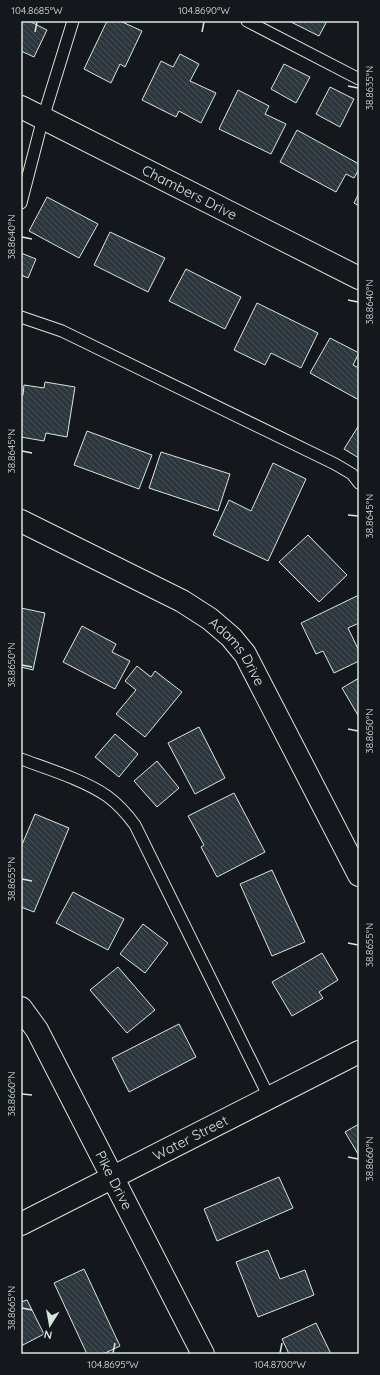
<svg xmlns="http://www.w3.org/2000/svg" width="380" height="1375" font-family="Quicksand,sans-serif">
  <defs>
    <pattern id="building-back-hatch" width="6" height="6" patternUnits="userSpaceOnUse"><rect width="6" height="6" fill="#2c363c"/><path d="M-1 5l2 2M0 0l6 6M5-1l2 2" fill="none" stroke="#4a5358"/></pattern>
  </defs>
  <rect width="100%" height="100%" fill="#14181c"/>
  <g fill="url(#building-back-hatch)" stroke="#d8e6dc">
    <polygon points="21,21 29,21 47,30 34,57 21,51"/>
    <polygon points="107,21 120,21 142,31 125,67 120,64 111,83 84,69"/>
    <polygon points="289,21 327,21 319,36"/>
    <polygon points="180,54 199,64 190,81 216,93 201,123 179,111 176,117 142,100 161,61 173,67"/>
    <polygon points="284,64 310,77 296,103 271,89"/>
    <polygon points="330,87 354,99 340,127 316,114"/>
    <polygon points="238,90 269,106 265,114 286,124 271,154 219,129"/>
    <polygon points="297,130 359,164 359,169 354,178 346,174 336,192 280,162"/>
    <polygon points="359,193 359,206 354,203"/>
    <polygon points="47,197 98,224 79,258 29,231"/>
    <polygon points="110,232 165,258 148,292 94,265"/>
    <polygon points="21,253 36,259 28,278 21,275"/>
    <polygon points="186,269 241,297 225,329 169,301"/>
    <polygon points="257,303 318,333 301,368 271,353 265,365 234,350"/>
    <polygon points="330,338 359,353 353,365 359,368 359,400 310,373"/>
    <polygon points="45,382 75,387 67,437 46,433 44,441 21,437 21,395 23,395 24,385 44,388"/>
    <polygon points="359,425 359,458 344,449"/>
    <polygon points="87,431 152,455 139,489 74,465"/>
    <polygon points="161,452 230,474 218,511 149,488"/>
    <polygon points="273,463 306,479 268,561 213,535 229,500 251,511"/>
    <polygon points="308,535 347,575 319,602 279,562"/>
    <polygon points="359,595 359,623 348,628 359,651 359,661 334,673 323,651 316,654 301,623"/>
    <polygon points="21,608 45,613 33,670 21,667"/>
    <polygon points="82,626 116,644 112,652 130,661 115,689 63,662"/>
    <polygon points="137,666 151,677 155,671 182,692 145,737 116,714 136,690 125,681"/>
    <polygon points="359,678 359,717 342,688"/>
    <polygon points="199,727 225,778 195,794 168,743"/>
    <polygon points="115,734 138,754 119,777 95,757"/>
    <polygon points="157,761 179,788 157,807 134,781"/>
    <polygon points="234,793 265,852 217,877 201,847 204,845 188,816"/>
    <polygon points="35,814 69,828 34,912 21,907 21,847"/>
    <polygon points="272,870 305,942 272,956 240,884"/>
    <polygon points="73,892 124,919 108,950 56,923"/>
    <polygon points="143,924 168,943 145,973 120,954"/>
    <polygon points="322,953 338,980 319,992 323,998 292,1016 272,982"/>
    <polygon points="118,967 155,1010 127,1033 90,990"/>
    <polygon points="179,1024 196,1057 129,1092 112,1058"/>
    <polygon points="359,1124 359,1153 358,1154 345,1132"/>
    <polygon points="279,1177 293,1208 217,1241 204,1209"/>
    <polygon points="268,1250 280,1279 305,1270 314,1295 258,1317 236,1262"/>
    <polygon points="84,1269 120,1346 103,1354 87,1354 54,1283"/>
    <polygon points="27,1300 44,1334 21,1346 21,1302"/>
    <polygon points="316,1323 331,1354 289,1354 282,1339"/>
  </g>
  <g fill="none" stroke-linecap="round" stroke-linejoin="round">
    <g stroke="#d8e6dc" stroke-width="13">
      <g id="service">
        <polyline points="247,21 359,79"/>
        <polyline points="21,203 43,118 73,21"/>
        <polyline points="21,317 62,331 335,464 352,474 359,483"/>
        <path d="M21 759C48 769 84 780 107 796 118 804 127 814 135 825L269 1097"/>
      </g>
    </g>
    <g stroke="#d8e6dc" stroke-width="24">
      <g id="minor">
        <path id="s1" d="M21 107 359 278"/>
        <path id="s2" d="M21 521 182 601 210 619 231 637 245 654 359 875"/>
        <path id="s3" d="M21 1008 37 1030 203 1354"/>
        <path id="s4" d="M21 1224 359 1052"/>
      </g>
    </g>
    <use href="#service" stroke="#14181c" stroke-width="11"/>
    <use href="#minor" stroke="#14181c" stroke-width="22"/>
  </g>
  <path fill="none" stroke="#d8e6dc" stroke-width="1.5" d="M35 32 37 22M202 32 204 22M348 86 358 88M22 237 32 239M348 300 358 302M22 451 32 453M348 515 358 516M22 665 32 667M348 729 358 731M22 879 32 881M348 943 358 945M22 1094 32 1095M348 1157 358 1159M22 1308 32 1310M113 1353 115 1343M280 1353 282 1343"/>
  <g text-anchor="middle" stroke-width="3" stroke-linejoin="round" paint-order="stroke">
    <g font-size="14" fill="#d8e6dc" stroke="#14181c">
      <text dy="5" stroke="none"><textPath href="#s1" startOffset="189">Chambers Drive</textPath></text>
      <text dy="5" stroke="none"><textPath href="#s2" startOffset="256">Adams Drive</textPath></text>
      <text dy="5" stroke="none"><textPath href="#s4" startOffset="190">Water Street</textPath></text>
      <text dy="5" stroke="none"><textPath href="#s3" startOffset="196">Pike Drive</textPath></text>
    </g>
  </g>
  <rect width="380" height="1375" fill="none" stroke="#14181c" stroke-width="44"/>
  <g transform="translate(50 1325) rotate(191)" stroke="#14181c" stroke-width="3" paint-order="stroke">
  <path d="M0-3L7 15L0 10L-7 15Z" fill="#d8e6dc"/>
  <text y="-6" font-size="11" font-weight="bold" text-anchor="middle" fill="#d8e6dc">N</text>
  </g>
  <rect x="22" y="22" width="336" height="1331" fill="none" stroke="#d8e6dc" stroke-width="1.5"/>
  <g font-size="10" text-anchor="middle" fill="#d8e6dc">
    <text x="37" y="14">104.8685°W</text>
    <text x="204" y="14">104.8690°W</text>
    <text transform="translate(369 88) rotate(-90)" y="4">38.8635°N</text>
    <text transform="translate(11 237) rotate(-90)" y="4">38.8640°N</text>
    <text transform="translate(369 302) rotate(-90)" y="4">38.8640°N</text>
    <text transform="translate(11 451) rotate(-90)" y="4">38.8645°N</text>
    <text transform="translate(369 516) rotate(-90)" y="4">38.8645°N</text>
    <text transform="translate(11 665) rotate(-90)" y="4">38.8650°N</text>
    <text transform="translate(369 731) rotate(-90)" y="4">38.8650°N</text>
    <text transform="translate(11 879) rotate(-90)" y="4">38.8655°N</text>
    <text transform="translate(369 945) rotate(-90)" y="4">38.8655°N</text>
    <text transform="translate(11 1094) rotate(-90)" y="4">38.8660°N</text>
    <text transform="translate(369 1159) rotate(-90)" y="4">38.8660°N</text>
    <text transform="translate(11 1308) rotate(-90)" y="4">38.8665°N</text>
    <text x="113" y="1368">104.8695°W</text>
    <text x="280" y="1368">104.8700°W</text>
  </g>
</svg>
